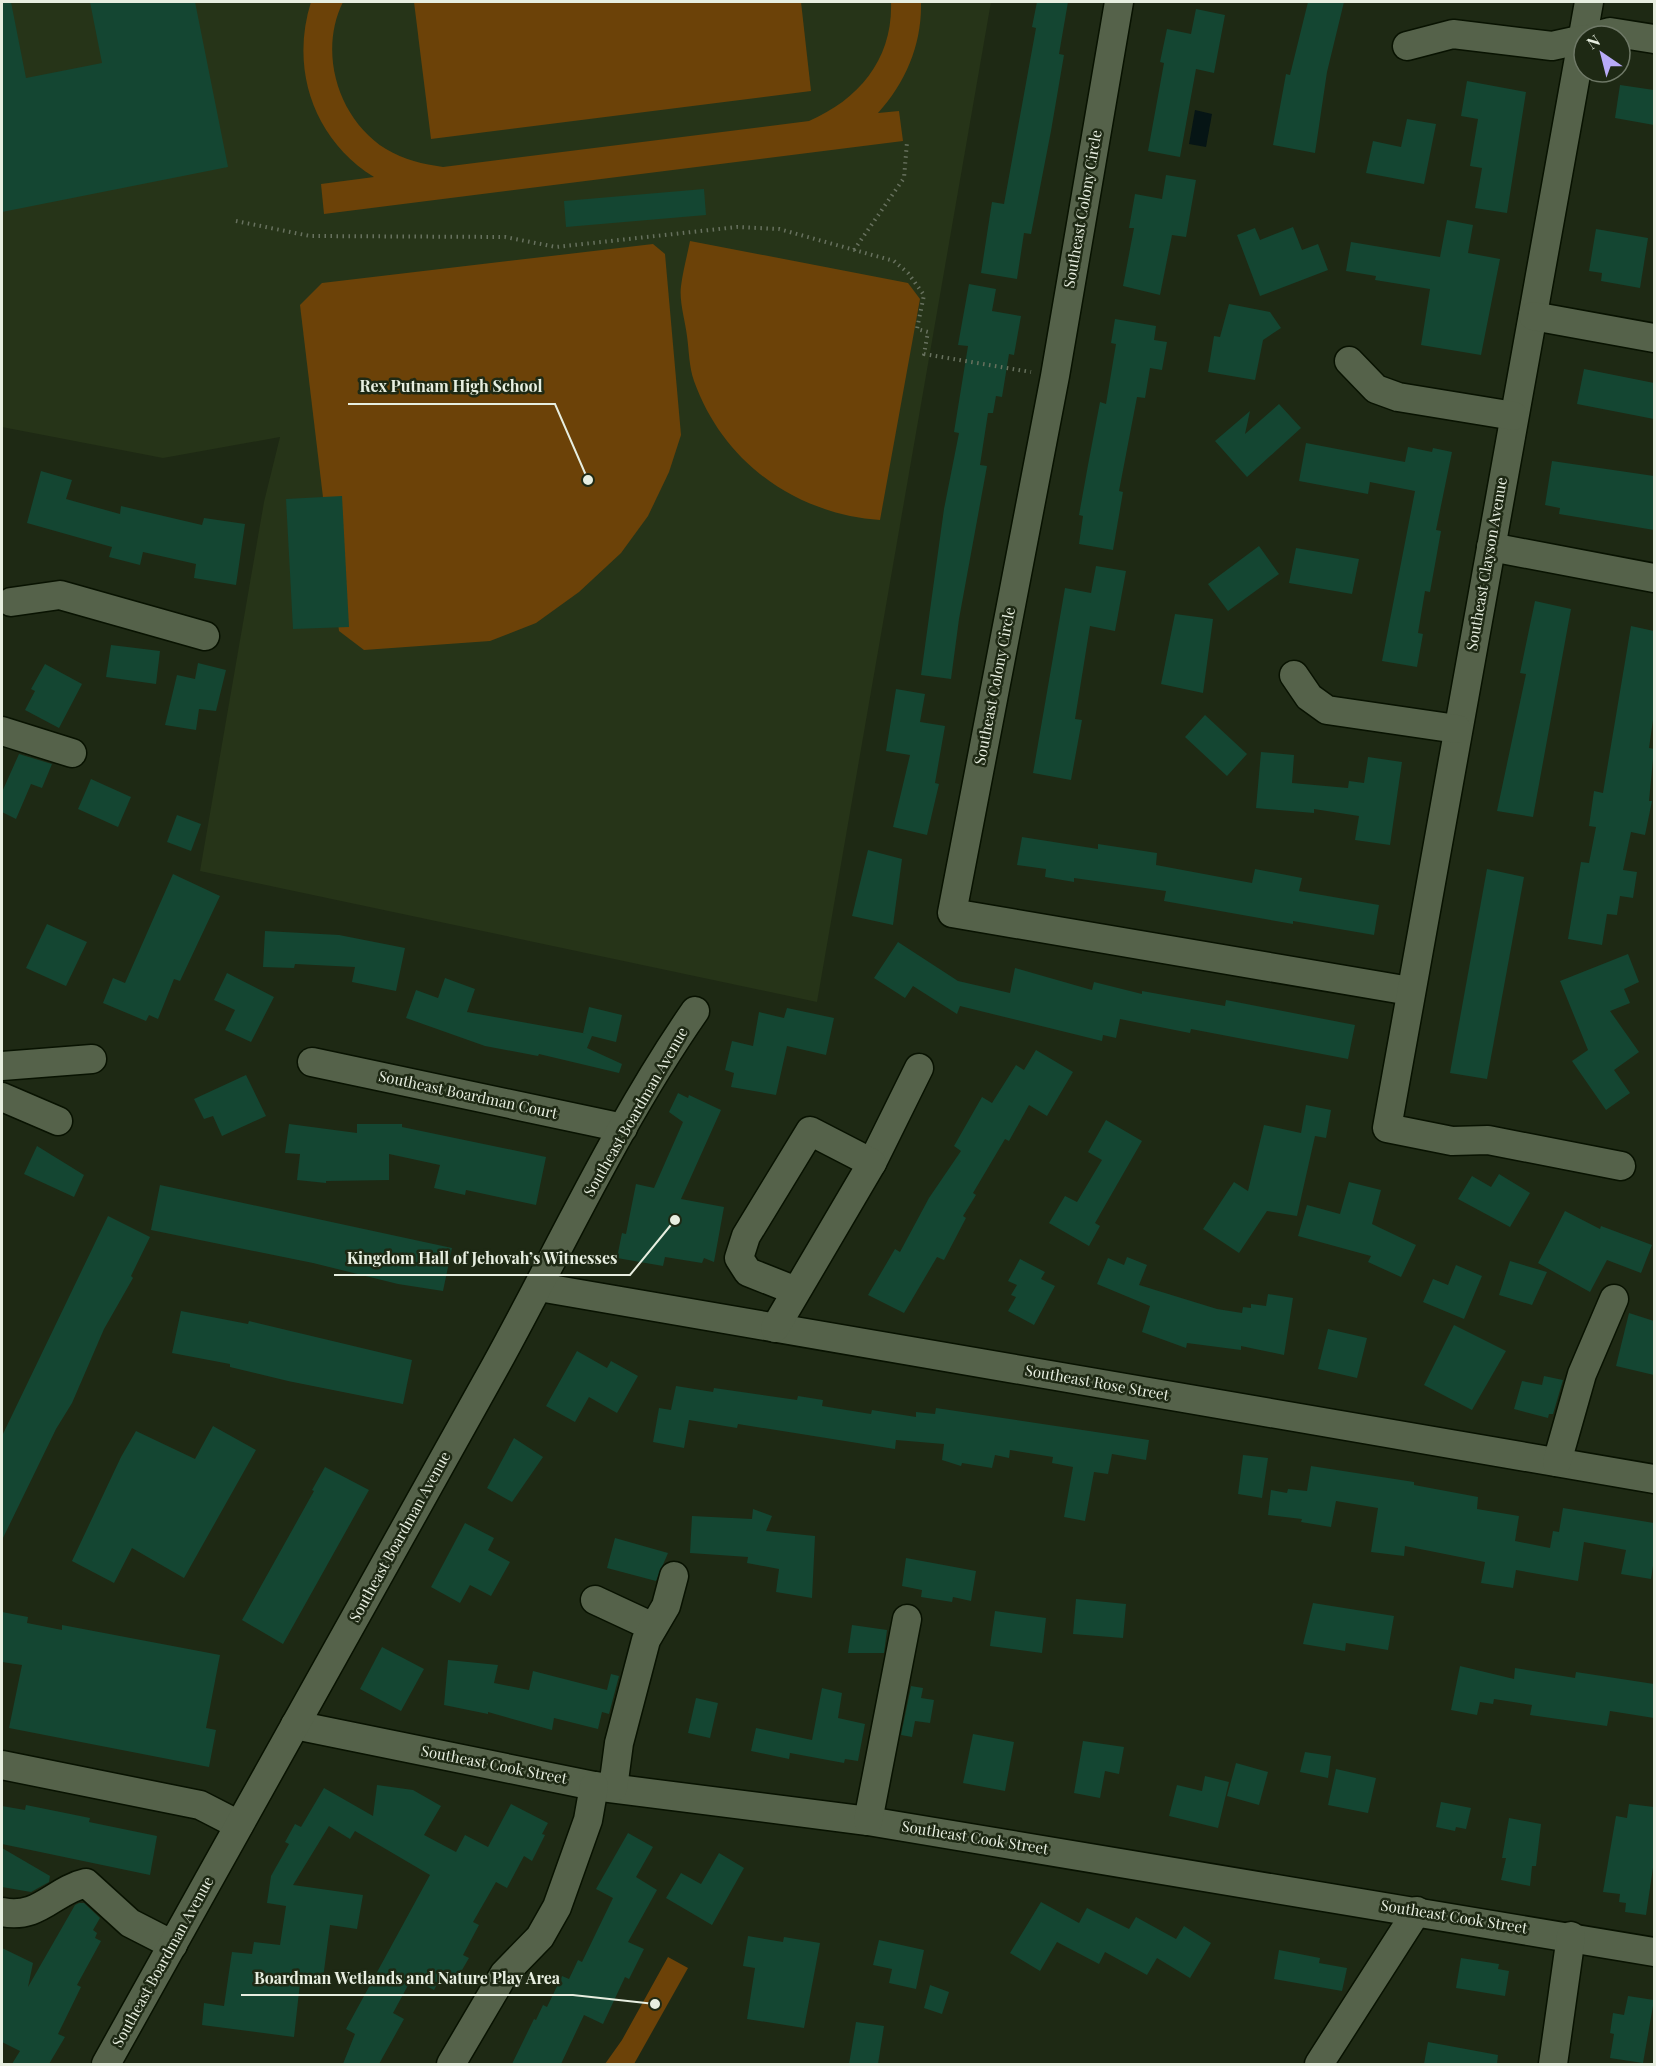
<svg xmlns="http://www.w3.org/2000/svg" width="1656" height="2066" font-family="'Playfair Display',serif">
  <rect width="100%" height="100%" fill="#1e2914"/>
  <polygon fill="#263418" points="2,2 991,2 817,1002 200,871 264,502 280,437 163,458 2,427"/>
  <g fill="#6c4208">
    <path d="M311 2H343C318 52 338 119 386 149 404 160 423 164 443 167L809 121C860 99 893 58 891 2H921C922 44 906 82 878 113L899 111 903 141 324 214 321 184 374 177C313 139 290 68 311 2Z"/>
    <polygon points="414,2 801,2 811,91 431,139"/>
    <path d="M690 241 908 283 920 299 880 520C795 514 723 462 694 381 689 367 689 350 687 336 685 320 679 301 681 286 683 271 687 256 690 241Z"/>
    <polygon points="653,244 665,254 681,435 669,472 648,516 621,553 579,592 536,623 490,641 364,650 339,631 300,305 322,283"/>
    <polygon points="668,1957 688,1968 634,2064 605,2064 622,2040"/>
  </g>
  <polygon fill="#061515" points="1195,110 1212,114 1206,147 1189,144"/>
  <g fill="#144632">
    <polygon points="2,2 11,2 26,78 102,63 90,2 195,2 228,167 2,212"/>
    <polygon points="1037,2 1068,2 1059,54 1064,55 1051,131 1031,234 1024,233 1017,279 981,273 992,202 1004,204 1036,28 1032,27"/>
    <polygon points="1308,2 1344,2 1327,72 1315,153 1273,145 1286,74 1290,75"/>
    <polygon points="1196,9 1225,15 1214,73 1196,69 1180,157 1148,151 1164,63 1160,62 1167,29 1191,34"/>
    <polygon points="1467,81 1526,92 1507,213 1475,208 1482,168 1470,166 1478,119 1461,116"/>
    <polygon points="1620,85 1654,90 1654,125 1615,118"/>
    <polygon points="1407,119 1436,124 1424,184 1366,173 1373,141 1401,147"/>
    <polygon points="1166,175 1196,180 1186,237 1172,235 1160,295 1123,286 1134,228 1129,228 1135,194 1162,199"/>
    <polygon points="704,189 706,215 566,227 564,201"/>
    <polygon points="1447,220 1473,225 1468,253 1500,259 1481,355 1421,345 1430,289 1375,280 1376,276 1346,271 1351,242 1440,257"/>
    <polygon points="1293,227 1302,250 1318,244 1328,270 1260,296 1237,235 1255,228 1260,240"/>
    <polygon points="1596,229 1648,238 1640,288 1601,281 1602,273 1589,271"/>
    <polygon points="969,284 996,289 992,311 1021,316 1014,355 1009,354 1002,397 996,396 993,413 988,413 980,465 987,466 959,619 951,679 921,675 944,509 959,433 954,432 968,346 958,345"/>
    <polygon points="1229,304 1270,312 1281,328 1263,340 1255,380 1208,372 1214,336 1220,337"/>
    <polygon points="1115,319 1156,326 1154,340 1167,342 1162,370 1150,368 1145,398 1137,397 1119,491 1123,492 1113,550 1079,544 1083,516 1079,515 1088,465 1100,402 1106,404 1116,344 1111,343"/>
    <polygon points="1584,369 1654,383 1654,419 1577,404"/>
    <polygon points="1279,404 1301,428 1247,477 1215,441 1250,411 1245,434"/>
    <polygon points="1306,443 1405,462 1408,447 1432,452 1433,448 1452,452 1436,530 1441,531 1430,592 1425,591 1418,633 1423,634 1417,667 1382,661 1415,491 1370,482 1368,494 1299,481"/>
    <polygon points="1552,461 1654,476 1654,530 1559,514 1560,508 1545,505"/>
    <polygon points="41,471 72,480 66,499 120,514 121,506 202,525 204,518 245,524 236,585 194,578 196,564 143,552 140,565 109,557 112,547 27,523"/>
    <polygon points="342,496 349,627 293,629 286,499"/>
    <polygon points="1259,546 1279,574 1228,611 1208,584"/>
    <polygon points="1296,548 1359,559 1352,594 1289,583"/>
    <polygon points="1096,566 1126,571 1115,631 1090,626 1075,719 1082,720 1071,780 1033,773 1065,588 1091,593"/>
    <polygon points="1535,601 1571,609 1533,817 1497,811 1526,674 1520,673"/>
    <polygon points="1175,614 1213,619 1203,693 1161,684"/>
    <polygon points="1631,626 1654,631 1654,713 1649,748 1654,749 1649,801 1652,801 1645,835 1631,832 1623,870 1637,872 1633,898 1620,896 1617,915 1607,914 1602,945 1568,939 1581,862 1589,863 1596,827 1589,826 1594,791 1603,793"/>
    <polygon points="111,645 160,651 156,684 106,677"/>
    <polygon points="198,663 226,670 216,711 199,709 196,730 165,725 177,675 195,679"/>
    <polygon points="45,664 82,684 59,728 25,710 35,691 31,689"/>
    <polygon points="896,689 925,694 920,722 945,726 935,783 939,784 927,835 893,827 910,755 886,751"/>
    <polygon points="1205,715 1247,754 1227,776 1185,737"/>
    <polygon points="1261,752 1294,755 1292,783 1348,788 1349,781 1364,783 1368,757 1402,762 1390,845 1355,840 1359,816 1314,809 1314,813 1256,808"/>
    <polygon points="19,754 52,764 42,788 31,784 16,819 2,812 2,792"/>
    <polygon points="91,779 131,797 118,827 78,809"/>
    <polygon points="177,815 201,824 191,851 167,842"/>
    <polygon points="1022,837 1098,849 1098,844 1157,853 1156,865 1252,883 1255,869 1302,878 1299,891 1379,905 1374,935 1293,921 1293,924 1164,901 1166,891 1074,878 1074,882 1045,877 1046,869 1017,865"/>
    <polygon points="868,850 902,859 893,925 852,916"/>
    <polygon points="1487,869 1524,877 1487,1079 1450,1073"/>
    <polygon points="173,874 220,896 180,981 174,979 158,1019 149,1015 146,1021 103,1003 113,978 125,983"/>
    <polygon points="47,924 87,942 66,986 26,968"/>
    <polygon points="265,931 339,935 405,948 396,991 352,982 355,967 295,964 294,968 263,967"/>
    <polygon points="898,942 958,981 1010,993 1015,968 1092,990 1094,982 1142,994 1142,991 1225,1006 1226,1000 1355,1025 1348,1059 1191,1029 1190,1033 1120,1019 1116,1038 1103,1035 1102,1041 960,1006 957,1014 913,986 905,998 874,978"/>
    <polygon points="1628,954 1639,982 1624,989 1630,1003 1610,1011 1639,1052 1614,1070 1630,1093 1606,1110 1572,1061 1588,1050 1560,981"/>
    <polygon points="227,973 274,997 251,1042 225,1030 235,1010 214,1000"/>
    <polygon points="445,978 475,989 467,1012 588,1034 583,1033 589,1007 622,1015 616,1042 592,1036 587,1048 622,1064 619,1073 539,1054 538,1056 485,1046 406,1018 416,990 438,998"/>
    <polygon points="787,1008 834,1018 826,1055 787,1046 776,1095 731,1087 734,1073 725,1070 732,1041 753,1046 759,1012 784,1018"/>
    <polygon points="1036,1050 1073,1072 1047,1116 1029,1105 1009,1141 1005,1139 973,1193 976,1195 963,1216 966,1218 944,1260 937,1257 904,1313 868,1295 895,1249 900,1252 929,1198 961,1151 954,1146 982,1097 992,1103 1016,1065 1024,1070"/>
    <polygon points="246,1075 266,1116 222,1136 213,1116 204,1119 194,1099"/>
    <polygon points="678,1093 688,1098 689,1095 721,1110 681,1199 724,1207 714,1262 704,1258 702,1263 665,1257 663,1266 617,1258 622,1233 626,1234 636,1184 654,1188 683,1122 669,1112"/>
    <polygon points="1306,1105 1331,1110 1326,1138 1315,1136 1297,1216 1267,1211 1239,1253 1203,1229 1234,1182 1248,1191 1264,1125 1301,1133"/>
    <polygon points="1106,1120 1142,1141 1095,1223 1100,1226 1089,1246 1049,1223 1065,1196 1077,1202 1102,1160 1088,1152"/>
    <polygon points="289,1124 357,1133 357,1124 402,1124 402,1127 546,1157 536,1205 466,1190 465,1195 434,1188 440,1165 389,1154 389,1180 326,1181 326,1183 297,1180 300,1154 285,1153"/>
    <polygon points="37,1146 84,1175 74,1197 24,1174"/>
    <polygon points="1499,1174 1530,1193 1510,1227 1458,1199 1472,1176 1491,1187"/>
    <polygon points="1349,1182 1381,1190 1372,1224 1416,1245 1401,1277 1368,1262 1371,1256 1298,1236 1307,1205 1340,1214"/>
    <polygon points="160,1185 452,1248 443,1291 398,1284 313,1263 151,1230"/>
    <polygon points="1565,1211 1600,1229 1601,1226 1652,1245 1641,1273 1607,1260 1590,1292 1538,1263"/>
    <polygon points="108,1216 150,1237 131,1276 133,1278 104,1329 72,1403 56,1429 2,1540 2,1436"/>
    <polygon points="1127,1257 1147,1265 1139,1285 1217,1309 1242,1313 1243,1307 1251,1308 1251,1304 1266,1306 1268,1294 1293,1298 1284,1355 1241,1346 1241,1350 1187,1343 1186,1348 1142,1332 1150,1306 1097,1284 1108,1258 1124,1265"/>
    <polygon points="1020,1259 1045,1272 1041,1279 1055,1286 1034,1325 1008,1311 1016,1297 1011,1295 1017,1285 1008,1281"/>
    <polygon points="1510,1261 1547,1272 1532,1305 1499,1295"/>
    <polygon points="1456,1265 1482,1276 1464,1319 1423,1302 1433,1279 1448,1285"/>
    <polygon points="181,1311 248,1324 249,1321 412,1360 403,1404 288,1381 230,1367 230,1364 172,1353"/>
    <polygon points="1629,1313 1654,1321 1654,1375 1616,1366"/>
    <polygon points="1454,1325 1506,1351 1472,1410 1424,1385"/>
    <polygon points="1328,1329 1367,1338 1357,1378 1318,1369"/>
    <polygon points="577,1351 607,1368 611,1361 638,1376 617,1413 589,1397 575,1422 546,1406"/>
    <polygon points="1544,1376 1563,1380 1553,1414 1549,1414 1548,1418 1514,1409 1522,1381 1542,1385"/>
    <polygon points="676,1386 713,1392 714,1388 797,1400 798,1396 823,1400 822,1406 871,1414 872,1410 916,1417 916,1412 935,1414 936,1408 1149,1440 1146,1460 1112,1454 1108,1474 1094,1472 1085,1521 1064,1517 1073,1467 1052,1463 1053,1457 1010,1450 1009,1458 995,1455 992,1468 962,1463 961,1466 942,1460 944,1444 896,1440 895,1449 738,1424 737,1428 689,1420 684,1448 653,1442 659,1408 671,1410"/>
    <polygon points="213,1426 256,1450 184,1578 132,1548 114,1583 72,1561 121,1457 136,1431 195,1459"/>
    <polygon points="514,1438 543,1457 512,1502 487,1488"/>
    <polygon points="1243,1455 1268,1458 1262,1498 1238,1494"/>
    <polygon points="1311,1466 1414,1482 1414,1485 1478,1497 1477,1509 1519,1516 1515,1541 1550,1548 1553,1531 1559,1532 1563,1508 1654,1523 1654,1559 1651,1579 1621,1574 1626,1550 1584,1542 1578,1581 1516,1570 1513,1588 1481,1583 1485,1562 1405,1546 1404,1556 1371,1552 1378,1508 1336,1501 1331,1527 1301,1522 1302,1519 1268,1515 1271,1490 1287,1493 1288,1489 1307,1491"/>
    <polygon points="325,1467 369,1490 283,1644 242,1620 314,1491 312,1490"/>
    <polygon points="753,1509 772,1516 766,1531 815,1536 812,1598 776,1592 779,1569 747,1563 748,1557 690,1553 692,1516 752,1519"/>
    <polygon points="465,1523 494,1538 488,1550 510,1562 491,1596 470,1585 460,1603 431,1587"/>
    <polygon points="615,1538 668,1553 656,1581 607,1568"/>
    <polygon points="906,1558 976,1571 971,1601 953,1597 952,1602 921,1597 922,1590 902,1586"/>
    <polygon points="1076,1599 1126,1604 1123,1638 1073,1634"/>
    <polygon points="1313,1603 1394,1616 1388,1650 1346,1643 1345,1651 1303,1644"/>
    <polygon points="995,1611 1046,1618 1042,1653 990,1646"/>
    <polygon points="2,1612 28,1617 27,1623 62,1630 62,1625 220,1655 206,1728 216,1730 209,1767 9,1728 22,1665 2,1662"/>
    <polygon points="852,1625 887,1630 884,1653 848,1653"/>
    <polygon points="382,1647 424,1669 401,1711 360,1689"/>
    <polygon points="448,1660 498,1665 494,1683 529,1690 533,1671 607,1690 611,1674 619,1676 609,1714 602,1712 598,1729 554,1718 552,1730 488,1712 488,1714 444,1705"/>
    <polygon points="1460,1666 1514,1679 1515,1668 1575,1678 1576,1672 1654,1684 1654,1718 1610,1711 1607,1726 1530,1715 1532,1705 1494,1699 1493,1704 1480,1702 1477,1715 1451,1710"/>
    <polygon points="911,1686 923,1688 921,1698 934,1700 930,1723 915,1721 912,1737 901,1735"/>
    <polygon points="822,1688 842,1693 838,1718 865,1724 858,1761 845,1759 844,1763 790,1753 789,1759 751,1751 756,1728 812,1740"/>
    <polygon points="696,1698 718,1703 710,1738 688,1733"/>
    <polygon points="973,1734 1014,1742 1005,1791 963,1783"/>
    <polygon points="1083,1741 1124,1747 1119,1774 1105,1771 1100,1798 1074,1793"/>
    <polygon points="1305,1752 1331,1756 1328,1778 1300,1772"/>
    <polygon points="1236,1763 1268,1772 1259,1805 1227,1796"/>
    <polygon points="1336,1769 1376,1778 1368,1813 1328,1805"/>
    <polygon points="1205,1776 1229,1782 1218,1828 1169,1816 1177,1785 1202,1791"/>
    <polygon points="377,1785 413,1790 441,1806 424,1835 456,1852 465,1835 488,1847 511,1804 548,1823 542,1834 545,1835 532,1861 524,1856 507,1888 496,1882 473,1922 479,1925 463,1955 469,1958 455,1982 442,1975 434,1990 412,1978 393,2013 404,2019 379,2064 343,2064 355,2034 346,2029 430,1875 355,1831 350,1839 329,1826 293,1885 363,1895 357,1929 330,1925 322,1986 300,1983 294,2037 202,2025 204,2003 224,2006 232,1952 252,1954 254,1942 280,1945 286,1906 267,1903 271,1876 289,1844 285,1842 295,1824 301,1827 324,1788 373,1816"/>
    <polygon points="1441,1802 1471,1808 1466,1829 1456,1827 1455,1831 1436,1827"/>
    <polygon points="1629,1804 1654,1807 1654,1861 1646,1915 1625,1912 1626,1903 1619,1902 1620,1894 1603,1892 1616,1816 1627,1818"/>
    <polygon points="26,1805 90,1818 89,1822 157,1836 150,1875 2,1844 2,1806 25,1810"/>
    <polygon points="1509,1818 1541,1824 1536,1866 1532,1866 1530,1886 1501,1880 1506,1858 1502,1858"/>
    <polygon points="628,1833 653,1847 636,1877 657,1890 628,1942 644,1949 629,1979 625,1977 603,2024 584,2015 561,2064 512,2064 534,2019 536,2020 543,2005 547,2007 562,1976 569,1979 578,1960 582,1962 613,1898 596,1889"/>
    <polygon points="2,1848 50,1876 49,1882 31,1892 2,1887"/>
    <polygon points="719,1853 744,1868 712,1925 666,1898 681,1873 701,1884"/>
    <polygon points="1041,1902 1079,1923 1087,1908 1129,1929 1136,1917 1176,1939 1184,1926 1211,1943 1190,1978 1157,1958 1147,1975 1105,1952 1099,1964 1057,1942 1040,1971 1010,1953"/>
    <polygon points="79,1903 84,1903 100,1918 93,1930 97,1933 95,1938 101,1941 77,1985 81,1987 58,2034 65,2037 49,2064 12,2064 20,2051 2,2042 2,1948 33,1963 28,1987 75,1905"/>
    <polygon points="748,1936 783,1942 784,1937 820,1943 804,2028 747,2019 755,1968 743,1966"/>
    <polygon points="879,1940 924,1950 916,1989 889,1983 892,1969 873,1965"/>
    <polygon points="1279,1950 1320,1958 1319,1963 1347,1968 1342,1991 1274,1979"/>
    <polygon points="1461,1958 1499,1964 1498,1969 1509,1971 1505,1996 1456,1988"/>
    <polygon points="930,1985 949,1992 942,2014 924,2008"/>
    <polygon points="1628,1996 1654,2000 1643,2063 1610,2058 1614,2034 1610,2033 1613,2013 1624,2015"/>
    <polygon points="856,2022 884,2026 878,2064 849,2064"/>
    <polygon points="1428,2042 1498,2055 1497,2064 1424,2064"/>
  </g>
  <g fill="none" stroke-linecap="round" stroke-linejoin="round">
    <g stroke="#081201" stroke-width="31">
      <g id="minor">
        <polyline points="1119,2 1055,376 952,913 1410,991"/>
        <polyline points="1589,2 1387,1128 1452,1141 1488,1140 1621,1166"/>
        <polyline points="1595,36 1610,32 1654,39"/>
        <polyline points="1407,46 1453,34 1552,46 1584,39"/>
        <polyline points="1533,316 1654,338"/>
        <polyline points="1349,361 1376,389 1398,397 1514,416"/>
        <polyline points="1491,547 1654,578"/>
        <polyline points="11,602 60,595 205,636"/>
        <polyline points="1294,675 1309,697 1327,710 1457,729"/>
        <polyline points="2,731 72,753"/>
        <polyline points="312,1062 623,1128"/>
        <polyline points="2,1066 92,1059"/>
        <polyline points="2,1097 58,1121"/>
        <polyline points="872,1163 919,1068"/>
        <polyline points="539,1287 1654,1479"/>
        <polyline points="775,1328 872,1163 810,1131 746,1236 739,1258 748,1272 796,1291"/>
        <polyline points="1557,1462 1582,1374 1614,1299"/>
        <polyline points="595,1600 653,1627"/>
        <polyline points="295,1725 594,1786 868,1821 1654,1952"/>
        <polyline points="2,1765 200,1805 239,1825"/>
        <polyline points="613,1788 619,1743 646,1640 666,1606 674,1576"/>
        <polyline points="868,1821 907,1619"/>
        <path d="M2 1912C39 1920 54 1890 86 1883L130 1923 173 1945"/>
        <path d="M106 2064C236 1831 366 1598 496 1365 561 1247 618 1122 695 1011"/>
        <polyline points="451,2064 504,1974 540,1937 557,1907 588,1820 594,1786"/>
        <polyline points="1319,2064 1417,1911"/>
        <polyline points="1553,2064 1571,1936"/>
      </g>
    </g>
    <g stroke="#67715e" stroke-width="4" stroke-dasharray="1.5 4.5" stroke-linecap="butt">
      <polyline points="236,221 310,236 505,237 556,247 737,227 779,229 894,261 908,273 924,295 917,329 928,332 924,354 1031,372"/>
      <polyline points="854,250 904,178 907,142"/>
    </g>
    <use href="#minor" stroke="#55624a" stroke-width="28"/>
  </g>
  <g text-anchor="middle" stroke-width="5" stroke-linejoin="round" paint-order="stroke">
    <g font-size="15" fill="#e7eee0" stroke="#1e2914">
      <text transform="translate(1083 209) rotate(-80)" y="5">Southeast Colony Circle</text>
      <text transform="translate(1487 564) rotate(-80)" y="5">Southeast Clayson Avenue</text>
      <text transform="translate(995 686) rotate(-79)" y="5">Southeast Colony Circle</text>
      <text transform="translate(468 1095) rotate(12)" y="5">Southeast Boardman Court</text>
      <text transform="translate(636 1112) rotate(-60)" y="5">Southeast Boardman Avenue</text>
      <text transform="translate(1097 1383) rotate(10)" y="5">Southeast Rose Street</text>
      <text transform="translate(400 1537) rotate(-61)" y="5">Southeast Boardman Avenue</text>
      <text transform="translate(494 1765) rotate(11)" y="5">Southeast Cook Street</text>
      <text transform="translate(975 1838) rotate(9)" y="5">Southeast Cook Street</text>
      <text transform="translate(1454 1917) rotate(9)" y="5">Southeast Cook Street</text>
      <text transform="translate(163 1962) rotate(-61)" y="5">Southeast Boardman Avenue</text>
    </g>
  </g>
  <path fill="none" stroke="#e7eee0" stroke-width="2" d="M588 480L555 404H348M675 1220L630 1275H334M655 2004L573 1995H241"/>
  <g fill="#e7eee0" stroke="#1e2914" stroke-width="2">
    <circle cx="588" cy="480" r="6"/>
    <circle cx="675" cy="1220" r="6"/>
    <circle cx="655" cy="2004" r="6"/>
  </g>
  <g font-size="16" text-anchor="middle" font-weight="bold" fill="#e7eee0" stroke="#1e2914" stroke-width="5" stroke-linejoin="round" paint-order="stroke">
    <text x="451" y="392">Rex Putnam High School</text>
    <text x="482" y="1264">Kingdom Hall of Jehovah’s Witnesses</text>
    <text x="407" y="1984">Boardman Wetlands and Nature Play Area</text>
  </g>
  <rect width="1656" height="2066" fill="none" stroke="#e7eee0" stroke-width="6"/>
  <g transform="translate(1602 54) rotate(325)"><circle r="28" fill="#1e2914" stroke="#6e7866" stroke-width="1.5"/>
  <path d="M0-4.5L10 22L0 15L-10 22Z" fill="#b8abf7"/>
  <text y="-9" font-size="16" font-weight="bold" text-anchor="middle" fill="#e7eee0">N</text>
  </g>
</svg>
